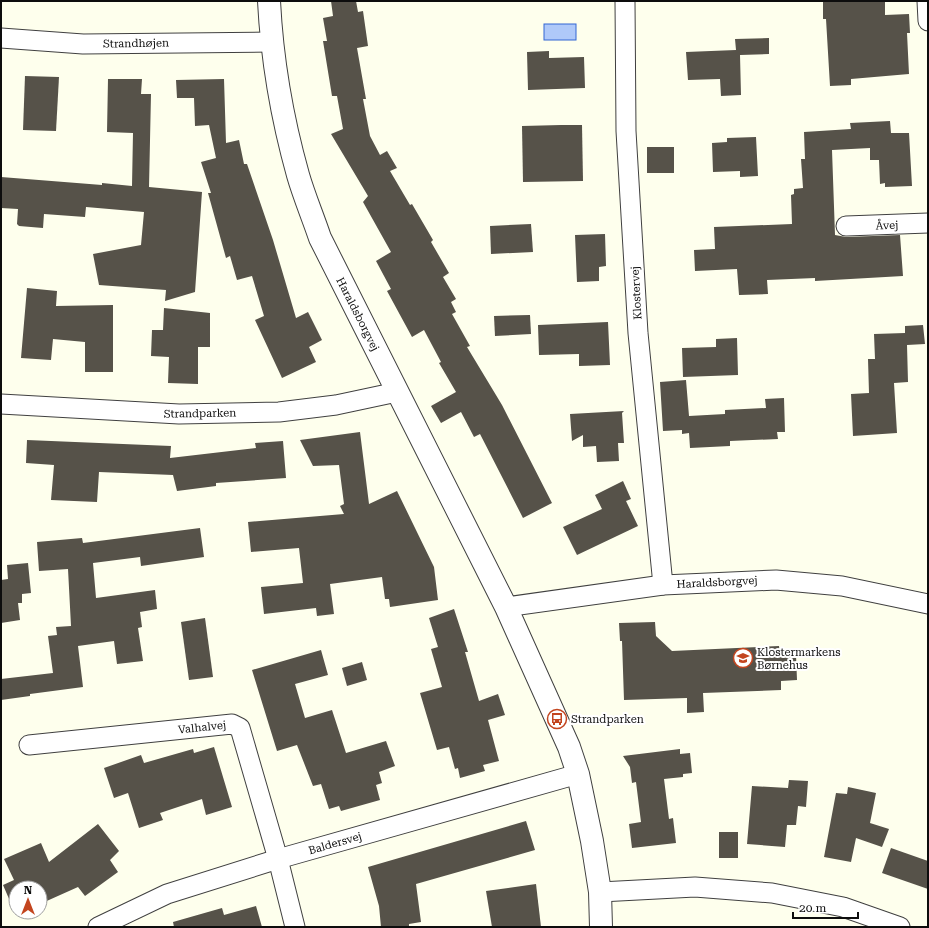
<svg xmlns="http://www.w3.org/2000/svg" width="929" height="928" font-family="'Roboto Serif',serif">
  <rect width="100%" height="100%" fill="#feffed"/>
  <rect fill="#afc9f9" stroke="#3367d3" x="544" y="24" width="32" height="16"/>
  <g fill="#565249">
    <polygon points="331,1 356,1 358,12 363,11 368,46 357,48 366,99 363,99 370,136 380,155 387,151 397,168 390,171 410,205 412,204 433,240 431,242 449,273 443,277 456,299 451,302 456,312 452,314 470,346 467,347 502,405 552,503 523,518 480,434 474,437 461,412 441,423 431,406 456,392 439,363 441,362 424,330 412,337 387,291 391,289 376,261 391,252 363,202 368,196 331,134 343,129 337,96 332,96 323,41 327,41 323,18 333,16"/>
    <polygon points="823,1 885,1 885,15 909,14 910,33 907,33 909,74 851,79 851,85 830,86 826,19 823,19"/>
    <polygon points="769,38 769,54 740,55 741,95 721,96 720,79 688,80 686,52 736,50 735,39"/>
    <polygon points="549,51 549,58 584,57 585,88 528,90 527,52"/>
    <polygon points="25,76 59,77 56,131 23,130"/>
    <polygon points="108,79 142,79 141,94 151,94 149,187 202,192 195,292 165,301 166,290 99,285 93,254 141,245 144,212 86,207 85,217 44,214 43,228 19,226 17,224 18,209 1,208 1,177 102,185 102,183 132,186 133,133 107,132"/>
    <polygon points="224,79 226,143 239,140 244,164 247,164 273,240 296,318 308,312 322,340 309,347 316,362 282,378 255,320 264,316 252,276 237,280 230,256 226,258 208,193 211,193 201,162 216,158 209,125 195,126 194,98 177,98 176,80"/>
    <polygon points="890,121 891,133 909,133 912,186 885,187 885,183 880,184 879,160 870,160 870,148 832,150 835,235 846,237 900,235 903,276 815,281 815,278 767,280 768,294 739,295 737,269 695,271 694,250 715,249 714,227 792,224 791,195 794,194 794,189 803,188 801,159 805,159 804,132 851,129 850,123"/>
    <polygon points="561,125 582,125 583,181 523,182 522,126"/>
    <polygon points="756,137 758,176 740,177 740,171 713,172 712,143 727,142 727,138"/>
    <rect x="647" y="147" width="27" height="26"/>
    <polygon points="531,224 533,252 491,254 490,226"/>
    <polygon points="605,234 606,266 599,267 599,281 577,282 575,235"/>
    <polygon points="27,288 57,291 56,306 113,305 113,372 85,372 85,342 53,339 51,360 21,358"/>
    <polygon points="164,308 210,313 210,347 198,347 198,384 168,383 169,357 151,356 152,330 163,330"/>
    <polygon points="530,315 531,334 495,336 494,316"/>
    <polygon points="608,322 610,365 579,366 579,354 539,355 538,325"/>
    <polygon points="923,325 925,344 907,345 908,382 894,383 897,433 853,436 851,394 869,393 868,359 875,359 874,334 905,333 905,326"/>
    <polygon points="737,338 738,375 683,377 682,348 716,347 716,339"/>
    <polygon points="686,380 689,416 725,414 725,410 766,408 765,399 784,398 785,432 777,432 778,439 730,441 730,446 690,448 689,433 682,434 682,430 663,431 660,382"/>
    <polygon points="624,411 622,413 624,443 618,443 619,461 597,462 596,446 583,447 583,435 572,441 570,414"/>
    <polygon points="360,432 369,504 397,491 434,567 438,600 390,607 389,599 385,599 382,577 330,584 334,614 317,616 316,608 264,614 261,587 303,583 299,548 251,552 248,522 344,514 340,506 344,504 339,465 313,466 300,440"/>
    <polygon points="27,440 171,446 170,458 256,448 255,443 283,441 286,478 216,483 216,486 177,491 173,475 99,472 97,502 51,500 54,465 26,463"/>
    <polygon points="623,481 631,499 626,501 638,526 577,555 563,527 602,509 595,495"/>
    <polygon points="200,528 204,557 141,566 140,557 93,563 96,598 155,590 157,609 140,612 142,627 138,628 143,661 117,664 114,641 78,646 83,687 30,694 30,696 1,700 1,679 53,673 48,636 57,635 56,627 71,626 68,569 39,571 37,542 82,538 83,543"/>
    <polygon points="28,563 31,593 22,594 22,603 18,603 20,620 1,623 1,580 8,579 7,565"/>
    <polygon points="454,609 468,652 465,652 479,701 498,694 505,715 488,720 499,761 483,765 485,771 460,778 458,768 455,769 449,747 437,750 420,693 442,687 431,649 438,647 429,618"/>
    <polygon points="205,618 213,677 189,680 181,622"/>
    <polygon points="655,622 656,636 672,651 779,646 780,655 796,655 797,680 781,681 781,690 703,693 704,712 687,713 687,698 624,700 622,641 620,641 619,623"/>
    <polygon points="321,650 328,675 295,684 305,718 332,710 346,753 386,741 395,766 379,772 382,783 376,785 380,800 341,811 339,806 329,809 321,784 313,786 297,745 277,751 252,670"/>
    <polygon points="362,662 367,680 347,686 342,668"/>
    <polygon points="214,747 232,807 206,815 202,799 160,813 163,820 139,828 128,793 114,798 104,768 141,755 144,763 193,749 194,753"/>
    <polygon points="680,749 680,754 690,753 692,773 683,774 683,777 664,779 669,819 673,818 676,843 632,848 629,824 641,822 636,782 632,783 630,767 623,756"/>
    <polygon points="789,780 808,781 806,807 798,806 796,825 787,825 785,847 747,844 752,786 788,788"/>
    <polygon points="848,787 876,793 870,823 889,829 882,847 856,838 851,862 824,857 836,793 847,794"/>
    <polygon points="526,821 535,850 416,884 421,922 409,924 409,927 381,927 379,906 368,867"/>
    <polygon points="98,824 119,851 110,860 118,872 85,896 78,887 40,904 40,888 16,888 16,912 22,912 16,915 3,885 14,880 4,859 41,843 49,862"/>
    <rect x="719" y="832" width="19" height="26"/>
    <polygon points="891,848 928,861 928,889 882,873"/>
    <polygon points="536,884 541,927 492,927 486,891"/>
    <polygon points="256,906 262,927 174,927 173,922 222,908 224,915"/>
  </g>
  <g fill="none" stroke-linecap="round" stroke-linejoin="round">
    <g stroke="#404040" stroke-width="21">
      <g id="minor">
        <polyline points="625,1 626,131 638,333 663,585"/>
        <polyline points="927,1 928,21"/>
        <polyline points="1,38 83,44 271,42"/>
        <polyline points="846,226 928,223"/>
        <polyline points="1,404 179,414 279,412 336,405 397,392"/>
        <polyline points="506,607 663,585 776,580 842,586 928,604"/>
        <polyline points="29,745 232,724 240,728 278,859 295,927"/>
        <polyline points="600,892 695,887 772,893 843,907 900,927"/>
        <polyline points="98,927 167,894 278,859 578,774"/>
      </g>
    </g>
    <g stroke="#404040" stroke-width="24">
      <path id="tertiary" d="M269 1C272 60 282 118 298 175 304 196 313 217 320 238L506 607 569 747 578 774 592 841 600 892 601 927"/>
    </g>
    <use href="#minor" stroke="#fff" stroke-width="19"/>
    <use href="#tertiary" stroke="#fff" stroke-width="22"/>
  </g>
  <defs>
    <g id="school-ring" transform="scale(1)"><circle r="9.5" fill="#fff" stroke="#c3451f" stroke-width="1.5"/><path d="M0-5L7-2L0 1L-7-2ZM-4 1L0 2.5L4 1V4Q0 6-4 4Z" fill="#c3451f"/></g>
    <g id="bus-ring" transform="scale(1)"><circle r="9.5" fill="#fff" stroke="#c3451f" stroke-width="1.5"/><path d="M-5-6H5V4H4V6H2V4H-2V6H-4V4H-5ZM-3.5-4V0h7V-4ZM-3.5 1.2v1.5H-2V1.2ZM2 1.2v1.5H3.5V1.2Z" fill="#c3451f"/></g>
  </defs>
  <g fill-rule="evenodd">
    <use href="#school-ring" x="743" y="658"/>
    <use href="#bus-ring" x="557" y="719"/>
  </g>
  <g text-anchor="middle" stroke-width="4" stroke-linejoin="round" paint-order="stroke">
    <g font-size="11" fill="#0d0d0d" stroke="#fff">
      <text transform="translate(136 43) rotate(-1)" y="4">Strandhøjen</text>
      <text transform="translate(887 225) rotate(-2)" y="4">Åvej</text>
      <text transform="translate(636 293) rotate(-93)" y="4">Klostervej</text>
      <text transform="translate(358 314) rotate(63)" y="4">Haraldsborgvej</text>
      <text transform="translate(200 413) rotate(-1)" y="4">Strandparken</text>
      <text transform="translate(717 582) rotate(-3)" y="4">Haraldsborgvej</text>
      <text transform="translate(202 727) rotate(-6)" y="4">Valhalvej</text>
      <text transform="translate(335 843) rotate(-16)" y="4">Baldersvej</text>
    </g>
    <g font-size="11" fill="#0d0d0d" stroke="#fff" text-anchor="start">
      <text x="757" y="656">Klostermarkens<tspan x="757" dy="13">Børnehus</tspan></text>
      <text x="571" y="723">Strandparken</text>
    </g>
  </g>
  <rect width="929" height="928" fill="none" stroke="#0d0d0d" stroke-width="4"/>
  <g transform="translate(28 900)"><circle r="19" fill="#ffffff" stroke="#9e9e9e"/>
  <path d="M0-3L7 15L0 10L-7 15Z" fill="#c3451f"/>
  <text y="-6" font-size="11" font-weight="bold" text-anchor="middle" fill="#0d0d0d">N</text>
  </g>
  <path d="M793 912v6h65v-6" fill="none" stroke="#0d0d0d" stroke-width="2"/>
  <text x="799" y="912" font-size="12" fill="#0d0d0d" stroke="#ffffff" stroke-width="3" paint-order="stroke">20 m</text>
</svg>
